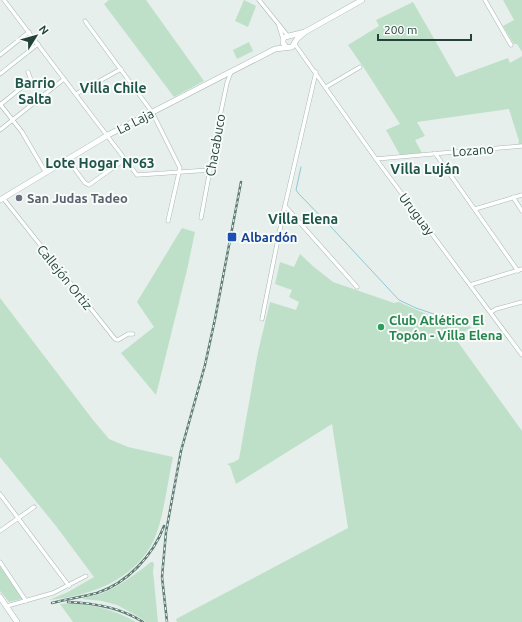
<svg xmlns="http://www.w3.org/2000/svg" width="522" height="622" font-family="Ubuntu,sans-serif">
  <rect width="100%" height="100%" fill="#e6efeb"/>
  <g fill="#bfe0c8">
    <polygon points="109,0 146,0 204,81 174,97 104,4"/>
    <polygon points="244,0 256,6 248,27 235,21"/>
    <polygon points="503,0 522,0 522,52 517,44 514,44 503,26 514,20"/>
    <polygon points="413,2 456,77 508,58 510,63 522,56 522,144 518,145 519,141 509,109 417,122 425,136 415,140 422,153 400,155 386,130 400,124 364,68 348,45 379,26 376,20"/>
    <polygon points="249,42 253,51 237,59 233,50"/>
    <polygon points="182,228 195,232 187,270 156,395 121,353 154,327 137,302"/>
    <path d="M300 254 314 267 333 282 394 303 399 302C419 311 450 325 472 327L455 338 522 431V622H177L176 619 348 528 332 424 236 484 230 466 227 464 234 462 239 459 258 352 270 302 296 310 299 302 289 297 292 290 275 284 280 262 294 267Z"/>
    <path d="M0 298 93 420 109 439 128 447 173 457C168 480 165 507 158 529 144 576 94 596 49 600L68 592 94 577 56 526 0 457Z"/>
    <path d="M151 562H153L154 564 153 571 158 622H146L139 617 117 605 102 601 82 599C89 595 97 596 103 593 121 585 136 574 151 562Z"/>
    <polygon points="0,565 22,597 22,599 9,602 0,591"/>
    <path d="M71 603C95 605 115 610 136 622H73L60 604Z"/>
  </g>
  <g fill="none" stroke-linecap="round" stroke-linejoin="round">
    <polyline stroke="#8ec9d4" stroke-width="1" points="301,167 296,190 299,194 332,228 399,300 416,308 469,326"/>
    <g stroke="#a8b8b2" stroke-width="4.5">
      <g id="minor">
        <polyline points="4,0 137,175 210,170"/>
        <polyline points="259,0 288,36"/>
        <polyline points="485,0 511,45"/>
        <polyline points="85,21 152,112 180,168 168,221"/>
        <polyline points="279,26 283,39"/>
        <polyline points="294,43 376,159 522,355"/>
        <polyline points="0,55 29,32"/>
        <polyline points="0,74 38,44"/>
        <polyline points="326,87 360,67"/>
        <polyline points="76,94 121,69"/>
        <polyline points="0,104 22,132 46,173"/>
        <polyline points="0,105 31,80 28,72"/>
        <polyline points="0,130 64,79"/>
        <polyline points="435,153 518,271"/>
        <polyline points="376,159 522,146"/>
        <polyline points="68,160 85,183 89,185 125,159"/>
        <polyline points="513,197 522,211"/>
        <polyline points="3,198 115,339 118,340 128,334 133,334"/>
        <polyline points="285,206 357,287"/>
        <polyline points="475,209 522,195"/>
        <polyline points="201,218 220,116 227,83 231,72"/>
        <polyline points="470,285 522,269"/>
        <polyline points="491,312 496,309 522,302"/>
        <polyline points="262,319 283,214 316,72"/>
        <polyline points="0,494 69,586"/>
        <polyline points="0,531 34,507"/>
        <polyline points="0,562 26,601"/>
        <polyline points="7,606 53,593 86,576"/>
      </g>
    </g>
    <g stroke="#a4bbb3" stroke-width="6">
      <g id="secondary">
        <polyline points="286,47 283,43 283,39 285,37 305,32 362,0"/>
        <polyline points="0,200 108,135 275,49 292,47 297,39 305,32"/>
        <polyline points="0,597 17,622"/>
      </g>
    </g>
    <use href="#minor" stroke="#fff" stroke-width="3.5"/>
    <use href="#secondary" stroke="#fff" stroke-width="5"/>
    <g stroke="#5f7d75" stroke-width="2.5">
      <g id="rail">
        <path d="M68 602C94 603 120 607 143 622"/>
        <path d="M52 603C67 599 82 597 97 593 127 583 153 556 164 526"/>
        <polyline points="167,622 162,577 166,532 181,451 205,365 215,319 241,182"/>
      </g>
    </g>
    <use href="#rail" stroke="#f7fbf9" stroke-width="1" stroke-dasharray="3" stroke-linecap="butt"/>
  </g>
  <circle fill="#6b7280" stroke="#f7fbf9" stroke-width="1.5" cx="19" cy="198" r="4"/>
  <rect fill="#1a4fb4" stroke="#f7fbf9" stroke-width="1.5" x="227" y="232" width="10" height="10" rx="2"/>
  <circle fill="#2e9e5b" stroke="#f7fbf9" stroke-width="1.5" cx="381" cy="327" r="4"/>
  <g text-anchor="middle" stroke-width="4" stroke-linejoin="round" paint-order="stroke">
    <g font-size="13" fill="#24423a" stroke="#f7fbf9">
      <text transform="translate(135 121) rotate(-27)" y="5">La Laja</text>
      <text transform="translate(215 145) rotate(-80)" y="5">Chacabuco</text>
      <text transform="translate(473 150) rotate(-4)" y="5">Lozano</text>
      <text transform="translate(417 214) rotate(53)" y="5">Uruguay</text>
      <text transform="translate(65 277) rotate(51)" y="5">Callejón Ortiz</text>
    </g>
    <g font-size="13" font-weight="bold" fill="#5b616d" stroke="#f7fbf9" text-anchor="start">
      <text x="27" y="203">San Judas Tadeo</text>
    </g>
    <g font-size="13" font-weight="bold" fill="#164399" stroke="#f7fbf9" text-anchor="start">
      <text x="241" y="242">Albardón</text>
    </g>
    <g font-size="13" font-weight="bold" fill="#27864d" stroke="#f7fbf9" text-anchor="start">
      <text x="389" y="325">Club Atlético El<tspan x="389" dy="15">Topón - Villa Elena</tspan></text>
    </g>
    <g font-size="14" font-weight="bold" fill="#1f5548" stroke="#f7fbf9">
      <text x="35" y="88">Barrio<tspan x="35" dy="16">Salta</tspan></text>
      <text x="113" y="93">Villa Chile</text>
      <text x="100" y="168">Lote Hogar Nº63</text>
      <text x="425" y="174">Villa Luján</text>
      <text x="303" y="224">Villa Elena</text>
    </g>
  </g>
  <g transform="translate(36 36) rotate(53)" stroke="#f7fbf9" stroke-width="3" paint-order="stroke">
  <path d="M0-3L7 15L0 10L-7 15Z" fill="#24423a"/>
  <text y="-6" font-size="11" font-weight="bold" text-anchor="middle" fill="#24423a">N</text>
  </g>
  <path d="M378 34v6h93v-6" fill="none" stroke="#24423a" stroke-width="2"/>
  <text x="384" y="34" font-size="12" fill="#24423a" stroke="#f7fbf9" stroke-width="3" paint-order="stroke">200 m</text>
</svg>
